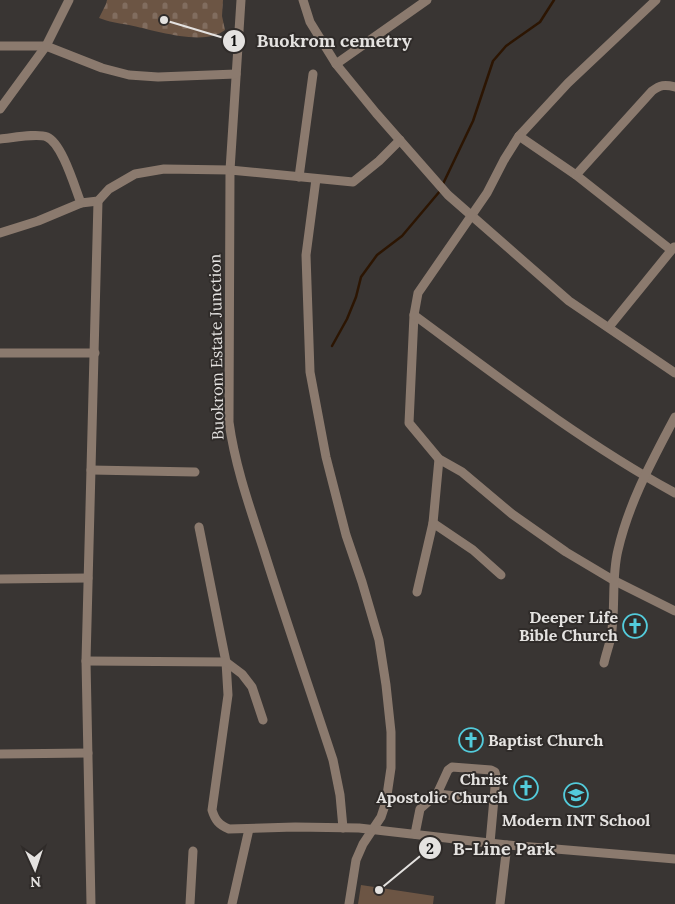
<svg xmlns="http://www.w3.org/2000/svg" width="675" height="904" font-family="Lora,serif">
  <defs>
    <pattern id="cemetery-stones" width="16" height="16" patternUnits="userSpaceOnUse" patternTransform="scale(1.25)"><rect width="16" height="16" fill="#6c5544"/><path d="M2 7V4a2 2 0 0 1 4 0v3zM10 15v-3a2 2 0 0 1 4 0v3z" fill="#816d5f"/></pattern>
  </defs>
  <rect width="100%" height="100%" fill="#393533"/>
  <path fill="url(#cemetery-stones)" d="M107 0H223L222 16 225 30C204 47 154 30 129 25 118 23 109 22 99 18L106 4Z"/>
  <polygon fill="#6c5544" points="361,885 434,896 433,904 358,904"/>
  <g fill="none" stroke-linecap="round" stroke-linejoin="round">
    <g stroke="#2c1502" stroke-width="2.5">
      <polyline points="442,186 473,121 493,61 506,46 540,22 554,0"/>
      <polyline points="332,346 347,319 356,297 361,277 377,255 402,236 440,191"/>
    </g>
    <g stroke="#8b7a6e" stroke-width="9">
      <path d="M241 0 230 170 229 422C235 466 250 508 264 551 286 621 310 690 333 760L340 795 343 828"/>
      <polyline points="303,0 310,22 336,64 376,113 448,195 569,301 675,373"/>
      <polyline points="656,0 568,83 519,136 504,160 487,193 418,293 414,315 409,423 439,459 462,472 512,514 566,552 613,580 675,611"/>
      <polyline points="0,46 46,46 102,68 129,75 158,77 236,74"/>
      <polyline points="336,64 427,0"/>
      <polyline points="0,109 46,46 69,0"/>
      <polyline points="519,136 576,175 671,250"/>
      <path d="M0 139C12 138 37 133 47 137 62 143 75 188 81 203"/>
      <path d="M576 175 652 91C660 85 665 84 675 87"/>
      <polyline points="299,177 313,74"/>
      <polyline points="316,179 306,255 310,372 326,457 346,535 362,582 379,640 386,685 391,732 391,768 386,802 381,817 363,844 356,860 349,904"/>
      <polyline points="0,233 38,221 81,203 98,201 109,189 135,174 164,169 230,170 353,182 379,161 400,140"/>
      <path d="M414 315C498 377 582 442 675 493"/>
      <polyline points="609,327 674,247"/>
      <polyline points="0,353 95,353"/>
      <polyline points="91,470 195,472"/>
      <polyline points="433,523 473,550 501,575"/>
      <path d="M199 527 226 662 228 695 212 810C215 820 219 825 229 829L295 827 359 828 507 845 675 859"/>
      <polyline points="0,579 88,578"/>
      <polyline points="417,592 433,523 439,459"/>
      <polyline points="86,661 226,662 242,674 252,687 263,720"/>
      <path d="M604 663C606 654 609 646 611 637 616 608 611 578 618 550 629 502 653 459 675 417"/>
      <polyline points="0,754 88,753"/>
      <polyline points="437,794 494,800"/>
      <polyline points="415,834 420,809 437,794 448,770 452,767 491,770 495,772 496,776 490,843"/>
      <polyline points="91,904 86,661 98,201"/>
      <polyline points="190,904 193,851"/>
      <polyline points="232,904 249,829"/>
      <polyline points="500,904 507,845"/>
    </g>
  </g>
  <defs>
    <g id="church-ring" transform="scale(1.25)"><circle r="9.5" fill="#2f2b29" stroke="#53cbdb" stroke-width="1.5"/><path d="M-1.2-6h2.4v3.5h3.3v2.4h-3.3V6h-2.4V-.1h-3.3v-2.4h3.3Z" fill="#53cbdb"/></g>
    <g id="school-ring" transform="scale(1.25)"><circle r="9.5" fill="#2f2b29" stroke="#53cbdb" stroke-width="1.5"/><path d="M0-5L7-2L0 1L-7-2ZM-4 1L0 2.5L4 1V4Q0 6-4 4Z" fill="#53cbdb"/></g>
  </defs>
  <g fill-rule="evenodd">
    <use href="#church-ring" x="635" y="626"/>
    <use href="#church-ring" x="471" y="740"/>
    <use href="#church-ring" x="526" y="788"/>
    <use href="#school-ring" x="576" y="795"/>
  </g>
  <g text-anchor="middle" stroke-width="4" stroke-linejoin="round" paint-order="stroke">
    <g font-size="16" fill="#e4e2e0" stroke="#2f2b29">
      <text transform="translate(216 347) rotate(-91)" y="6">Buokrom Estate Junction</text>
    </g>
    <g font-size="16" font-weight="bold" fill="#e4e2e0" stroke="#2f2b29" text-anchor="end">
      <text x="618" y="623">Deeper Life<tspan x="618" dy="18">Bible Church</tspan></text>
      <text x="488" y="746" text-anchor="start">Baptist Church</text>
      <text x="508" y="785">Christ<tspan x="508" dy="18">Apostolic Church</tspan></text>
      <text x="576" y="826" text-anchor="middle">Modern INT School</text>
    </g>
  </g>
  <path fill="none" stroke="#e4e2e0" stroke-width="2" d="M164 20L234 41M379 890L430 848"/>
  <g fill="#e4e2e0" stroke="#2f2b29" stroke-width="2">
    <circle cx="164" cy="20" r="5"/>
    <circle cx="379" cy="890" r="5"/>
    <circle cx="234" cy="41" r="12"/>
    <circle cx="430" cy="848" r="12"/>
  </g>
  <g font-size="15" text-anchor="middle" font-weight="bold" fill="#111">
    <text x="234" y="46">1</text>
    <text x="430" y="854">2</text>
  </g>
  <g font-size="18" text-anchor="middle" font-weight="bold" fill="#e4e2e0" stroke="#2f2b29" stroke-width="4" stroke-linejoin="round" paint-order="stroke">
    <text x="334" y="47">Buokrom cemetry</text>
    <text x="504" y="855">B-Line Park</text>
  </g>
  <g transform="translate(35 869) rotate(177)" stroke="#2f2b29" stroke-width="4" paint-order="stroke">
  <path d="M0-4L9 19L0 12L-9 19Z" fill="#e4e2e0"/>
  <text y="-8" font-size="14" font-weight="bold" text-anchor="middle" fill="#e4e2e0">N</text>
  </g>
</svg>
